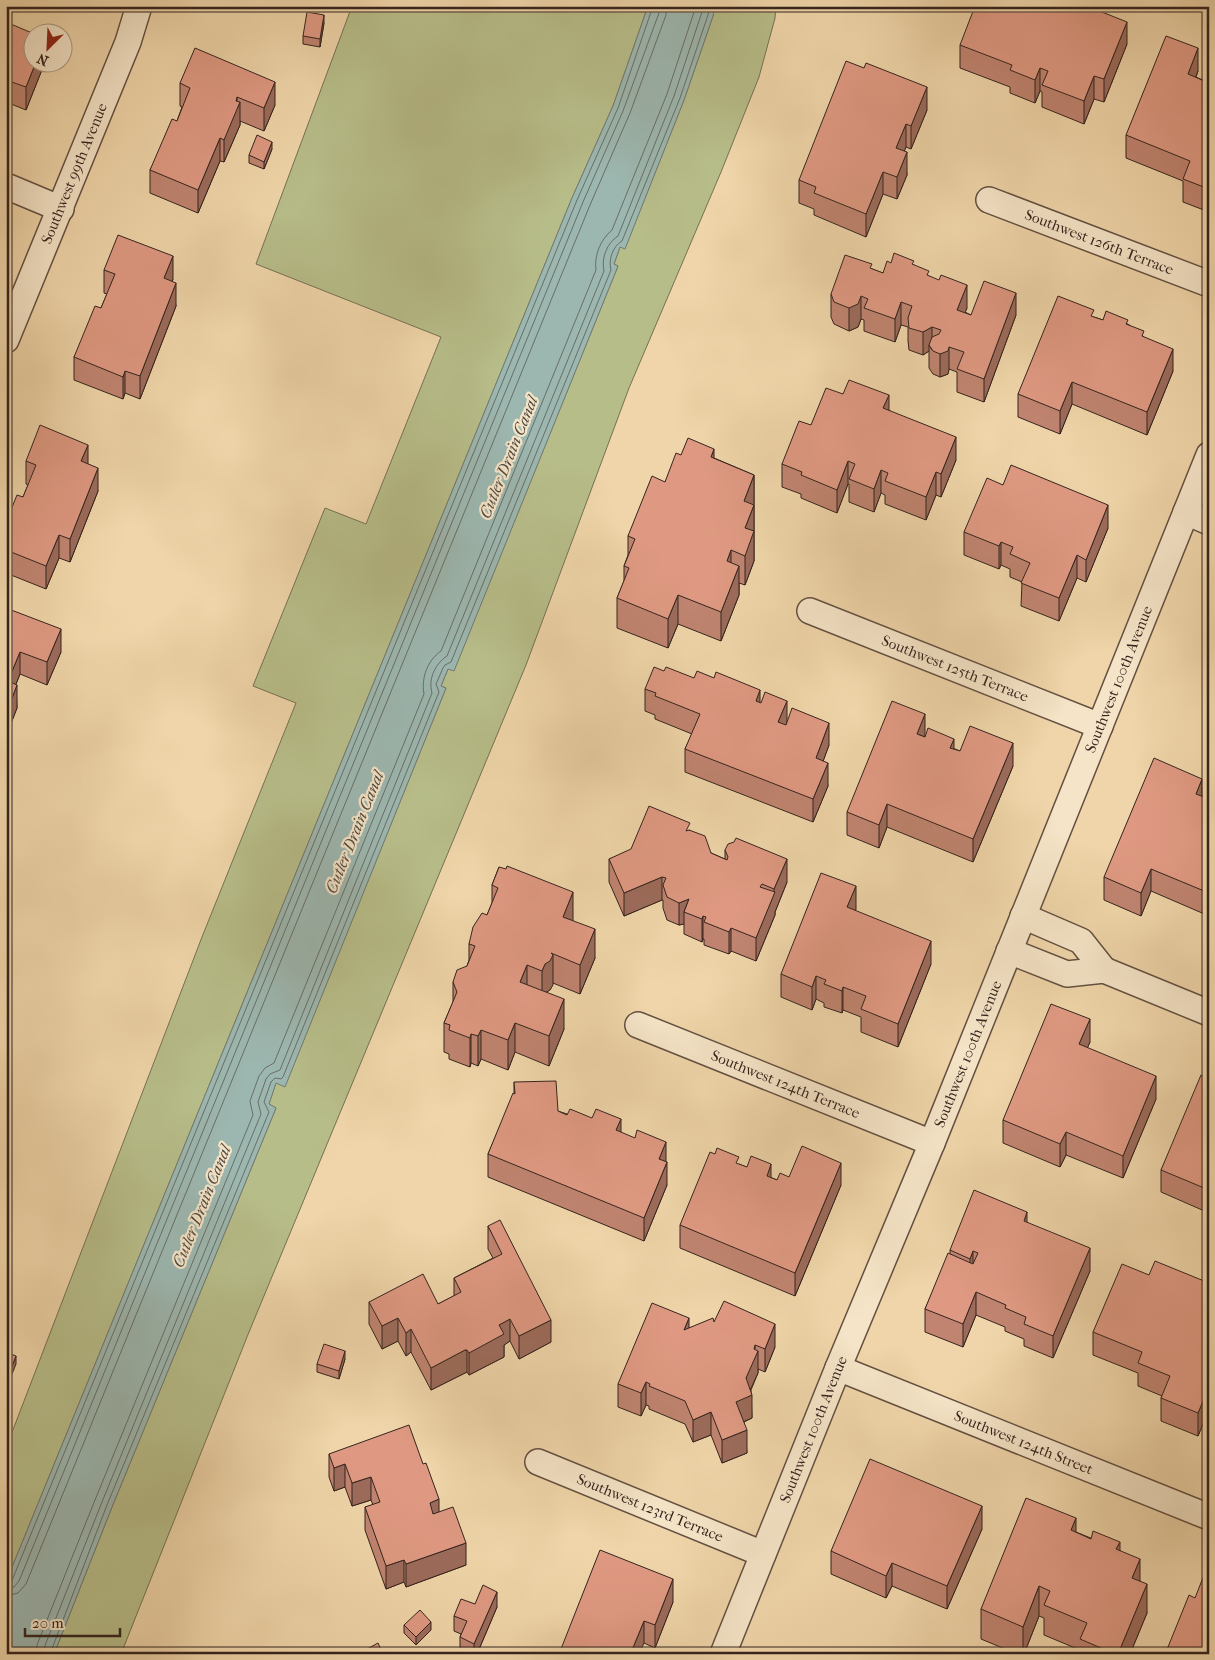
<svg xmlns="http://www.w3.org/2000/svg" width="1215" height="1660" font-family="'IM FELL French Canon',serif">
  <rect width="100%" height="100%" fill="#efd5a9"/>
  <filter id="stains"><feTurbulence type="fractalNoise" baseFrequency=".004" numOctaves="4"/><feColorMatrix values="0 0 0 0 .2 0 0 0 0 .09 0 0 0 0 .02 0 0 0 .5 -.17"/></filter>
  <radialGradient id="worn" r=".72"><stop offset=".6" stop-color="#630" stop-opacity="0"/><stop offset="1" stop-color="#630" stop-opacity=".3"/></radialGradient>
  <g fill="#b7bd89" stroke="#767054">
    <polygon points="352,6 648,6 613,106 572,198 6,1582 6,1448 202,937 296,703 253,686 325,508 366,524 441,337 256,264"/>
    <polygon points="715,6 776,6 775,18 759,77 721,172 629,388 526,665 249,1332 121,1654 54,1654 112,1507 276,1108 269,1104 276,1082 285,1086 446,688 441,686 448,669 454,670 618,266 614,264 620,247 625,248 684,100 713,16"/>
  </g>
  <polygon fill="#9cb7b0" stroke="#737c76" points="648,6 715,6 713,16 684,100 625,249 620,247 614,264 618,266 454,671 448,669 441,686 446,688 285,1087 276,1083 269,1104 276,1108 112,1507 54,1654 6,1654 6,1582 572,198 613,106"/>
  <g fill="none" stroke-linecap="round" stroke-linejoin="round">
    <g stroke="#686e67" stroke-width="1">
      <polyline points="6,1582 10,1582 13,1578 577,200 618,108 653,6"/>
      <polyline points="6,1588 14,1587 19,1581 583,202 623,111 659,13 659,6"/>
      <polyline points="6,1596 18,1593 26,1584 590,205 630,113 666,15 667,6"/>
      <path d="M36 1654 37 1645 95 1500 253 1115 250 1101 259 1076 265 1068 274 1063 424 694C421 677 428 660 441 651L596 270C594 256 600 240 612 230L667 94 696 6"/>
      <path d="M44 1654V1648L102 1502 261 1114 258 1102 266 1079 270 1074 280 1070 432 693C428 679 435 664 447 656L604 271C601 258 607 243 618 236L674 96 704 6"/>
      <path d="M50 1654 107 1505 269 1112 264 1102 271 1082 275 1078 281 1079 283 1077 439 692 436 684 443 668 445 665 451 662 611 270C608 260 613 246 622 241L680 98 708 15 710 6"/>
    </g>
    <g stroke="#645041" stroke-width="28">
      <g id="street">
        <polyline points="6,186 61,209"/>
        <path id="s1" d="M989 200 1209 284"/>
        <path id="s2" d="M6 340 128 42 139 6"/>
        <polyline points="1186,512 1209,522"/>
        <path id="s3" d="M810 611 1100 726"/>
        <polyline points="1023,916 1081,941 1104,970"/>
        <polyline points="1009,951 1067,974 1104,970 1209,1013"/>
        <path id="s4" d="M638 1025 932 1143"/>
        <path id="s5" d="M838 1368 1209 1517"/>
        <path id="s6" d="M538 1462 763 1554"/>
        <path id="s7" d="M723 1654 838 1368 932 1143 1209 455"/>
      </g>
    </g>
    <use href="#street" stroke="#f5e4c7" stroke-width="25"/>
  </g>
  <g fill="#c08470" stroke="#35241e">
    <polygon points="6,22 32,62 45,62 26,110 6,102"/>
    <polygon points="324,23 320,47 303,44 303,36"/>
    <polygon points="1127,44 1104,102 1094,99 1084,124 1042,107 1042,92 1040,91 1035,103 1010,93 1010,87 960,68 960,45"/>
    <polygon points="1198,71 1196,77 1209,83 1209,212 1183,202 1183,181 1126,158 1126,135"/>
    <polygon points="180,83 275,105 264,131 240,121 240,125 224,162 220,161 198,213 150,193 150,170 177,121 182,107 180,106"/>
    <polygon points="927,110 911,149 906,147 904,151 907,175 897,199 883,194 866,237 814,215 814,209 799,203 799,180"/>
    <polygon points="272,149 264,169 249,163 249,155"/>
    <polygon points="891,263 914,265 929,276 967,308 965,312 971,315 1016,315 984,402 957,392 957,372 949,369 948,374 940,377 933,374 929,368 929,351 923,355 909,350 908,341 908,327 901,325 895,342 864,331 864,320 861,319 858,327 849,331 834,324 831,317 831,294 872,269 883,273"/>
    <polygon points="104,270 173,279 172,282 176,306 140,399 125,393 123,399 74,380 74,357 101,308 107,294 104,293"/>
    <polygon points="1094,317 1103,320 1128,324 1144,337 1173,371 1147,435 1072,404 1060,434 1018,417 1018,394"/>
    <polygon points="889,410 956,460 941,497 936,495 926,520 885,504 885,495 881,493 874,512 849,502 849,484 848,484 837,513 801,498 801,494 782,487 782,464 811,425"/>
    <polygon points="681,455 714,458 754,475 754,561 745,585 739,583 739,595 721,641 678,624 668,648 617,628 617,598 624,581 624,566 628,555 628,536 665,482"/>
    <polygon points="26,461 88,464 98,491 70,562 59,558 46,589 6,573 6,522 23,497 28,485 26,484"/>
    <polygon points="1003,485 1108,528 1086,582 1077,578 1059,621 1021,606 1022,582 1010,577 1010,569 1001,565 999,569 964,555 964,532"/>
    <polygon points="6,608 61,652 47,685 20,674 16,684 17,708 6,736"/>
    <polygon points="1209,633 1209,666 1205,664 1205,642"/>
    <polygon points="664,671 760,703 787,723 829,745 823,761 828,786 813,822 685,772 685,749 692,734 655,719 655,715 645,711 645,689"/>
    <polygon points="925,737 960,751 1013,766 973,862 887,827 879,848 847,835 847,812"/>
    <polygon points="1202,796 1209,799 1209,916 1151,891 1141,916 1104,900 1104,877"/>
    <polygon points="690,830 711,853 725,859 725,850 787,882 775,912 775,915 756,961 731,951 729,954 704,945 704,939 703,939 702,942 684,934 684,924 679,925 667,920 663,908 663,900 662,900 624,916 609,882 609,859"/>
    <polygon points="499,867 573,921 595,958 580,994 553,983 550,990 546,992 564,1029 549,1066 515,1052 508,1070 481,1059 478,1066 471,1063 470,1067 449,1059 449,1054 444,1052 444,1023 453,1002 453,982 467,966 469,960 469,944 487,915 492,903 492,885"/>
    <polygon points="856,909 855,911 931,964 898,1047 861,1032 861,1017 843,1010 842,1013 824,1007 824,1003 816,999 812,1010 781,997 781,974"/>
    <polygon points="1090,1042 1087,1048 1156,1099 1123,1178 1066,1155 1060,1167 1003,1143 1003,1120"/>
    <polygon points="1209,1078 1209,1213 1161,1192 1161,1170"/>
    <polygon points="514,1082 558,1111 621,1132 667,1185 644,1241 488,1177 488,1154 514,1094"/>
    <polygon points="739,1164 777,1180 789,1177 841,1185 795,1296 680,1248 680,1225"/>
    <polygon points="1027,1222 1090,1271 1053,1358 1024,1346 1024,1339 1005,1331 1005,1327 976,1315 963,1347 925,1332 925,1309 950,1254 950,1250"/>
    <polygon points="488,1226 551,1342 519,1359 510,1341 504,1345 504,1357 469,1375 467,1372 431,1390 411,1352 406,1356 398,1341 382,1349 369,1324 369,1302 438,1304 454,1296 454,1278 493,1258 488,1249"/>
    <polygon points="1149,1275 1209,1283 1209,1409 1198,1436 1161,1421 1161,1398 1162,1396 1138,1386 1138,1373 1093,1355 1093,1332"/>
    <polygon points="714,1322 775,1347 765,1372 758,1369 758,1373 751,1390 752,1418 744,1422 747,1453 722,1463 711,1435 693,1442 685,1424 649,1409 649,1406 646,1405 641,1416 618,1407 618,1384 689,1328"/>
    <polygon points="345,1359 339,1379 317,1372 317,1364"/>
    <polygon points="329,1454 439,1512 466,1565 406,1587 404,1582 386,1589 365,1530 365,1507 373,1505 371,1500 352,1506 345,1487 334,1491 329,1477"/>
    <polygon points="982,1529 947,1609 892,1586 886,1598 831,1574 831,1551"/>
    <polygon points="1076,1532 1120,1550 1140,1581 1147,1613 1130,1654 1080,1654 1080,1650 1044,1635 1044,1618 1039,1616 1024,1654 1017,1654 981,1639 981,1609"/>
    <polygon points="673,1602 655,1648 644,1643 559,1654"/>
    <polygon points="475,1604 497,1607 477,1654 462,1654 460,1653 460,1637 461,1634 454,1631 454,1616"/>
    <polygon points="404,1625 431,1630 416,1645 404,1633"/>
  </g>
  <g fill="#9c6b5b" stroke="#35241e">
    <polygon points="324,15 324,23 320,47 320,39"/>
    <polygon points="1127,22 1127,44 1104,102 1104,79"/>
    <polygon points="1198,48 1198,71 1188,97 1188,74"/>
    <polygon points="36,62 45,62 26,110 26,87"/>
    <polygon points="1040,68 1040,91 1035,103 1035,80"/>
    <polygon points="1094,76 1094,99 1084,124 1084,101"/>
    <polygon points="275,82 275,105 264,131 264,108"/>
    <polygon points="927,87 927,110 911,149 911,126"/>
    <polygon points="237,97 237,109 240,102 240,125 224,162 224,140"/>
    <polygon points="906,124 906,147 896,171 896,148"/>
    <polygon points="220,138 220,161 198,213 198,190"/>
    <polygon points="272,142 272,149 264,169 264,162"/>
    <polygon points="907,152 907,175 897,199 897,177"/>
    <polygon points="883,172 883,194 866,237 866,214"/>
    <polygon points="173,256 173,279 164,301 164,278"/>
    <polygon points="176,283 176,306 140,399 140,376"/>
    <polygon points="967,285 967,308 957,332 957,310"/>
    <polygon points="1016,293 1016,315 984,402 984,379"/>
    <polygon points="861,296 861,319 858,327 849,331 849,308"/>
    <polygon points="901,302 901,325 895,342 895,319"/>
    <polygon points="932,327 932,350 929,345 929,351 923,355 923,332"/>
    <polygon points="949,347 949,369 948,374 940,377 940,354"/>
    <polygon points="1173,349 1173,371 1147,435 1147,412"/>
    <polygon points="125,371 125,393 123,399 123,377"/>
    <polygon points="1072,382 1072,404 1060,434 1060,411"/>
    <polygon points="889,395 889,418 883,408"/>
    <polygon points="956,437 956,460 941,497 941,474"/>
    <polygon points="88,445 88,467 81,461"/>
    <polygon points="714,449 714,478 711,457"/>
    <polygon points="848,461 848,484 837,513 837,490"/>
    <polygon points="98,468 98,491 70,562 70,539"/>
    <polygon points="881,470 881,493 874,512 874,489"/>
    <polygon points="936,472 936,495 926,520 926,497"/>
    <polygon points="754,475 754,504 744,530 744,501"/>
    <polygon points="754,505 754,561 745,585 745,528"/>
    <polygon points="1108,505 1108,528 1086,582 1086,560"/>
    <polygon points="59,535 59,558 46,589 46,566"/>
    <polygon points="1001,542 1001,565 999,569 999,546"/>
    <polygon points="731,550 731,580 727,561"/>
    <polygon points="1077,555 1077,578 1059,621 1059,598"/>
    <polygon points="739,566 739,595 721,641 721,612"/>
    <polygon points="678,595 678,624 668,648 668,619"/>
    <polygon points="61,629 61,652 47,685 47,662"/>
    <polygon points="20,652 20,674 8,704 8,681"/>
    <polygon points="17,685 17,708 6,736 6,714"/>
    <polygon points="760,690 760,712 756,701"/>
    <polygon points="787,701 787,724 778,745 778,722"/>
    <polygon points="925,714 925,737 917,734"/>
    <polygon points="829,723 829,745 816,781 816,758"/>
    <polygon points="954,739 954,761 950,748"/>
    <polygon points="1013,743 1013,766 973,862 973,839"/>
    <polygon points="828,763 828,786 813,822 813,799"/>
    <polygon points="1202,779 1202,802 1196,794"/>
    <polygon points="887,804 887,827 879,848 879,825"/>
    <polygon points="787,859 787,882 775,912 775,915 756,961 756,938 774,893 774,889"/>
    <polygon points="1151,869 1151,891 1141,916 1141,893"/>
    <polygon points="662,877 662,900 624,916 624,893"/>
    <polygon points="856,886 856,909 847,930 847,907"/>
    <polygon points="573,892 573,922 563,917"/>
    <polygon points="689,899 684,912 684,924 679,925 679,903"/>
    <polygon points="703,916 703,939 702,942 702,919"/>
    <polygon points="731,928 731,951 729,954 729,932"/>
    <polygon points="595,929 595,958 580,994 580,965"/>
    <polygon points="931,941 931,964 898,1047 898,1024"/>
    <polygon points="553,955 553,985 550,990 545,993 542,1001 542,971 545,964"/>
    <polygon points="527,965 527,994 520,982"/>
    <polygon points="816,976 816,999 812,1010 812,987"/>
    <polygon points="843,987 843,1010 842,1013 842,991"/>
    <polygon points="564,999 564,1029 549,1066 549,1036"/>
    <polygon points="1090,1019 1090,1042 1079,1067 1079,1044"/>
    <polygon points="515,1023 515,1052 508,1070 508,1040"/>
    <polygon points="481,1030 481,1059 478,1066 478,1036"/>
    <polygon points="471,1034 471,1063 470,1067 470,1038"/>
    <polygon points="1156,1076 1156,1099 1123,1178 1123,1156"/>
    <polygon points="621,1119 621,1142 616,1130"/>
    <polygon points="1066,1132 1066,1155 1060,1167 1060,1144"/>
    <polygon points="666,1142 666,1164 659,1159"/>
    <polygon points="667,1162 667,1185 644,1241 644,1218"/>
    <polygon points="841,1163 841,1185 795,1296 795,1273"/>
    <polygon points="771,1164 771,1187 767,1176"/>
    <polygon points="1027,1212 1027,1235 1024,1221"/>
    <polygon points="1090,1248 1090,1271 1053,1358 1053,1336"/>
    <polygon points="973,1251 973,1274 970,1282 970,1259"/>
    <polygon points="976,1292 976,1315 963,1347 963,1324"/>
    <polygon points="398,1318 398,1341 382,1349 382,1326"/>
    <polygon points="689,1318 689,1341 684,1330"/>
    <polygon points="510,1319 510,1341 504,1345 504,1357 469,1375 469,1353 499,1325"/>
    <polygon points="551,1320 551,1342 519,1359 519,1336"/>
    <polygon points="775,1324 775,1347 765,1372 765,1349"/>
    <polygon points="411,1329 411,1352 406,1356 406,1333"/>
    <polygon points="755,1345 755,1356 758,1351 758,1373 747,1397 752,1395 752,1418 736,1425 736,1402 746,1378"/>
    <polygon points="465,1350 467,1350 467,1372 431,1390 431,1368"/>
    <polygon points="345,1351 345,1359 339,1379 339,1371"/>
    <polygon points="16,1356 16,1364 6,1389 6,1381"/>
    <polygon points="646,1382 646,1405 641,1416 641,1393"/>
    <polygon points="1209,1387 1209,1409 1198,1436 1198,1413"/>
    <polygon points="711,1412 711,1435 693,1442 693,1420"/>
    <polygon points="747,1430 747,1453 722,1463 722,1440"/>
    <polygon points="345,1464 345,1487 334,1491 334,1468"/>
    <polygon points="371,1477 371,1500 352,1506 352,1483"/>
    <polygon points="439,1499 439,1522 430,1526 430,1503"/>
    <polygon points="982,1506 982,1529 947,1609 947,1586"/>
    <polygon points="1076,1518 1076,1547 1071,1530"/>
    <polygon points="1120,1542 1120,1571 1116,1549"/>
    <polygon points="466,1543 466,1565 406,1587 406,1564"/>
    <polygon points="1140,1559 1140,1588 1132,1578"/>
    <polygon points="404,1560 404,1582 386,1589 386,1566"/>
    <polygon points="892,1563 892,1586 886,1598 886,1576"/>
    <polygon points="673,1579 673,1602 655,1648 655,1625"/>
    <polygon points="1147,1584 1147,1613 1130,1654 1118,1654"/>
    <polygon points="1039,1586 1039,1616 1024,1654 1023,1654 1023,1627"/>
    <polygon points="497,1592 497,1607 477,1654 474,1654 474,1644"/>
    <polygon points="644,1621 644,1643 639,1654 632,1650"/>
    <polygon points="431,1622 431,1630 416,1645 416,1637"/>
  </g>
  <g fill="#df9982" stroke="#35241e">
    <polygon points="975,6 1072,6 1076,8 1077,6 1087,6 1127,22 1104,79 1094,76 1084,101 1042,85 1048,71 1040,68 1035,80 1010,70 1012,65 960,45"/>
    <polygon points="307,12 324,15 320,39 303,36"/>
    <polygon points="6,22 32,33 32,62 36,62 26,87 6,80"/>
    <polygon points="1166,36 1198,48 1188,74 1209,83 1209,189 1183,179 1190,161 1126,135"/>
    <polygon points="195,48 275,82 264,108 237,97 236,101 240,102 224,140 220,138 198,190 150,170 172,119 177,121 190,88 180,83"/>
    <polygon points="846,61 864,68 866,63 927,87 911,126 906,124 896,148 907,152 897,177 883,172 866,214 814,193 816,187 799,180"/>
    <polygon points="257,135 272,142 264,162 249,155"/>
    <polygon points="118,235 173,256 164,278 176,283 140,376 125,371 123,377 74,357 95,306 101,308 115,274 104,270"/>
    <polygon points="894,253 914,261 912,264 929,271 927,275 939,280 941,275 967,285 957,310 971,315 984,281 1016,293 984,379 957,369 964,352 949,347 948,351 940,354 933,351 929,345 932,337 939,334 941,330 932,327 923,332 909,328 908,318 912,306 901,302 895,319 864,308 868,299 861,296 858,304 849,308 834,302 831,294 845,255 872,264 870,268 883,273 887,261 891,263"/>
    <polygon points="1058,296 1094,310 1091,316 1103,320 1106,311 1128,320 1126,324 1144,331 1142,336 1173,349 1147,412 1072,382 1060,411 1018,394"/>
    <polygon points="849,380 889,395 883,408 956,437 941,474 936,472 926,497 885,481 888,473 881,470 874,489 849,479 855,464 848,461 837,490 801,475 802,472 782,464 799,421 811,425 826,388 843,394"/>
    <polygon points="40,425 88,445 81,461 98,468 70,539 59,535 46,566 6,550 6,522 17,495 23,497 36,465 26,461"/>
    <polygon points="688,438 714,449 711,457 754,475 744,501 754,505 745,528 754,531 745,556 731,550 727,561 739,566 721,612 678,595 668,619 617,598 629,568 624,566 635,539 628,536 652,476 665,482 676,453 681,455"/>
    <polygon points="1011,465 1108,505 1086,560 1077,555 1059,598 1021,583 1030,563 1010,554 1013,547 1001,542 999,546 964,532 987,478 1003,485"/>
    <polygon points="6,608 61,629 47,662 20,652 8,681 17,685 6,714"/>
    <polygon points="1209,633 1209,643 1205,642"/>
    <polygon points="654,667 664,671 666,667 694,678 697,671 714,678 716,672 760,690 756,701 761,703 765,692 787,701 778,722 786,725 792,708 829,723 816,758 828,763 813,799 685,749 700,714 655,696 656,693 645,689"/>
    <polygon points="892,701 925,714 917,734 925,737 928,728 954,739 950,748 960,751 970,726 1013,743 973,839 887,804 879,825 847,812"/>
    <polygon points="1154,758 1202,779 1196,794 1209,799 1209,893 1151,869 1141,893 1104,877"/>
    <polygon points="649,806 690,823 686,831 689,830 705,836 711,853 727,860 728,857 725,850 728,844 734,842 736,838 787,859 774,889 762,884 760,887 775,892 756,938 731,928 729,932 704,922 706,917 703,916 702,919 684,912 689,899 679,903 667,897 663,885 666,878 662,877 624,893 609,859 631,849"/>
    <polygon points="507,866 573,892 563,917 595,929 580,965 551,953 553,955 550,961 545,964 542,971 527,965 520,982 564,999 549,1036 515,1023 508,1040 481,1030 478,1036 471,1034 470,1038 449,1030 450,1025 444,1023 457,992 453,982 457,970 467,966 475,946 469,944 473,927 482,913 487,915 498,888 492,885 499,867 506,869"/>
    <polygon points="821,873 856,886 847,907 931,941 898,1024 861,1009 866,996 843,987 842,991 824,984 826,980 816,976 812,987 781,974"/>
    <polygon points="1051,1004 1090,1019 1079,1044 1156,1076 1123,1156 1066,1132 1060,1144 1003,1120"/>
    <polygon points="1201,1075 1209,1078 1209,1190 1161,1170"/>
    <polygon points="556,1081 558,1111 567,1115 570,1109 592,1118 596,1109 621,1119 616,1130 635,1138 637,1130 666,1142 659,1159 667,1162 644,1218 488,1154 513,1093 515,1094 514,1082"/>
    <polygon points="802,1146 841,1163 795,1273 680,1225 710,1152 715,1154 717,1148 739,1157 736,1163 747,1167 751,1156 771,1164 767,1176 777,1180 780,1173 789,1177"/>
    <polygon points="974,1190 1027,1212 1024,1221 1090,1248 1053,1336 1024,1324 1026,1317 1005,1308 1006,1305 976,1292 963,1324 925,1309 948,1253 973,1264 978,1253 973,1251 970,1259 950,1250"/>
    <polygon points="500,1220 551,1320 519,1336 510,1319 499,1325 504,1334 469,1353 467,1350 465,1350 431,1368 411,1329 406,1333 398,1318 382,1326 369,1302 423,1274 438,1304 461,1292 454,1278 502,1254 488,1226"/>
    <polygon points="1155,1261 1209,1283 1209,1387 1198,1413 1161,1398 1170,1376 1138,1363 1142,1352 1093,1332 1122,1264 1149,1275"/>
    <polygon points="724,1301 775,1324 765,1349 755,1345 754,1349 758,1351 746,1378 752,1395 736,1402 747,1430 722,1440 711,1412 693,1420 685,1401 649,1386 650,1384 646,1382 641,1393 618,1384 652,1303 689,1318 684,1330 713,1318 714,1322"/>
    <polygon points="324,1344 345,1351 339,1371 317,1364"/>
    <polygon points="6,1352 16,1356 6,1381"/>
    <polygon points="409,1425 423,1464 426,1463 439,1499 430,1503 433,1514 453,1507 466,1543 406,1564 404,1560 386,1566 365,1507 380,1502 371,1477 352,1483 345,1464 334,1468 329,1454"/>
    <polygon points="870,1459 982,1506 947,1586 892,1563 886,1576 831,1551"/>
    <polygon points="1026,1498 1076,1518 1071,1530 1091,1539 1093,1531 1120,1542 1116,1549 1140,1559 1132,1578 1147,1584 1118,1654 1115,1654 1080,1639 1087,1623 1044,1605 1050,1591 1039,1586 1023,1627 981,1609"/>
    <polygon points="600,1550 673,1579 655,1625 644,1621 632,1650 643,1654 559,1654"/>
    <polygon points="1206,1570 1209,1571 1209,1654 1170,1654 1166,1652 1189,1595 1195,1598"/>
    <polygon points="483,1585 497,1592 474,1644 460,1637 467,1621 454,1616 461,1599 475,1604"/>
    <polygon points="420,1610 431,1622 416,1637 404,1625"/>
    <polygon points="378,1643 383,1654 358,1654"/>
    <polygon points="330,1648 334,1654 319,1654"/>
  </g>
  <g text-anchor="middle" stroke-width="4.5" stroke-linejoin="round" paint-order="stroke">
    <g font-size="15" fill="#35241e" stroke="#f5e4c7">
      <text dy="5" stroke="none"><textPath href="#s2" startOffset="180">Southwest 99th Avenue</textPath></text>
      <text dy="5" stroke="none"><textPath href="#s1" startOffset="118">Southwest 126th Terrace</textPath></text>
      <text dy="5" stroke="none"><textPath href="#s3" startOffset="156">Southwest 125th Terrace</textPath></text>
      <text dy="5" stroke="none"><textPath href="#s7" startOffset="1052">Southwest 100th Avenue</textPath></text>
      <text dy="5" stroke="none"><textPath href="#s7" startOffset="648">Southwest 100th Avenue</textPath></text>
      <text dy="5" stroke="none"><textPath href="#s4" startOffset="159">Southwest 124th Terrace</textPath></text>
      <text dy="5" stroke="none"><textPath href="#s7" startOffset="242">Southwest 100th Avenue</textPath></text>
      <text dy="5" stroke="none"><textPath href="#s5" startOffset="200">Southwest 124th Street</textPath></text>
      <text dy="5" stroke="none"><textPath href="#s6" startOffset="121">Southwest 123rd Terrace</textPath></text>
    </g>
    <g font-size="16" font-style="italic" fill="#4f4942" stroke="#f5e4c7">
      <text transform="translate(508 457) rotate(-68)" y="6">Cutler Drain Canal</text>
      <text transform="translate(354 832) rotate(-68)" y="6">Cutler Drain Canal</text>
      <text transform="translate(201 1206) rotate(-68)" y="6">Cutler Drain Canal</text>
    </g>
  </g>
  <rect width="1215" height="1660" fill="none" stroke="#efd5a9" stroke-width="25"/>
  <rect x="8" y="8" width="1200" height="1645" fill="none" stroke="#35241e" stroke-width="2.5"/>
  <rect x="12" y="12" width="1190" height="1635" fill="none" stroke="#35241e"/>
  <g transform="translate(48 48) rotate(204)"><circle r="24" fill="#f5e4c7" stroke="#a89783"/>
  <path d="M0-4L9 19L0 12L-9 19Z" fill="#8f2418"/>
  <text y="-8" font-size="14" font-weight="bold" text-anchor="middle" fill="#35241e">N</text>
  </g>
  <path d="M25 1628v8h95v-8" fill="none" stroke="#35241e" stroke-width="2.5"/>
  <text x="32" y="1628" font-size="15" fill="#35241e" stroke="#f5e4c7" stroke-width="4" paint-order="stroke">20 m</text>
  <rect width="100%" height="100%" filter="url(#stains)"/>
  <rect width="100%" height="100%" fill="url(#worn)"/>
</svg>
